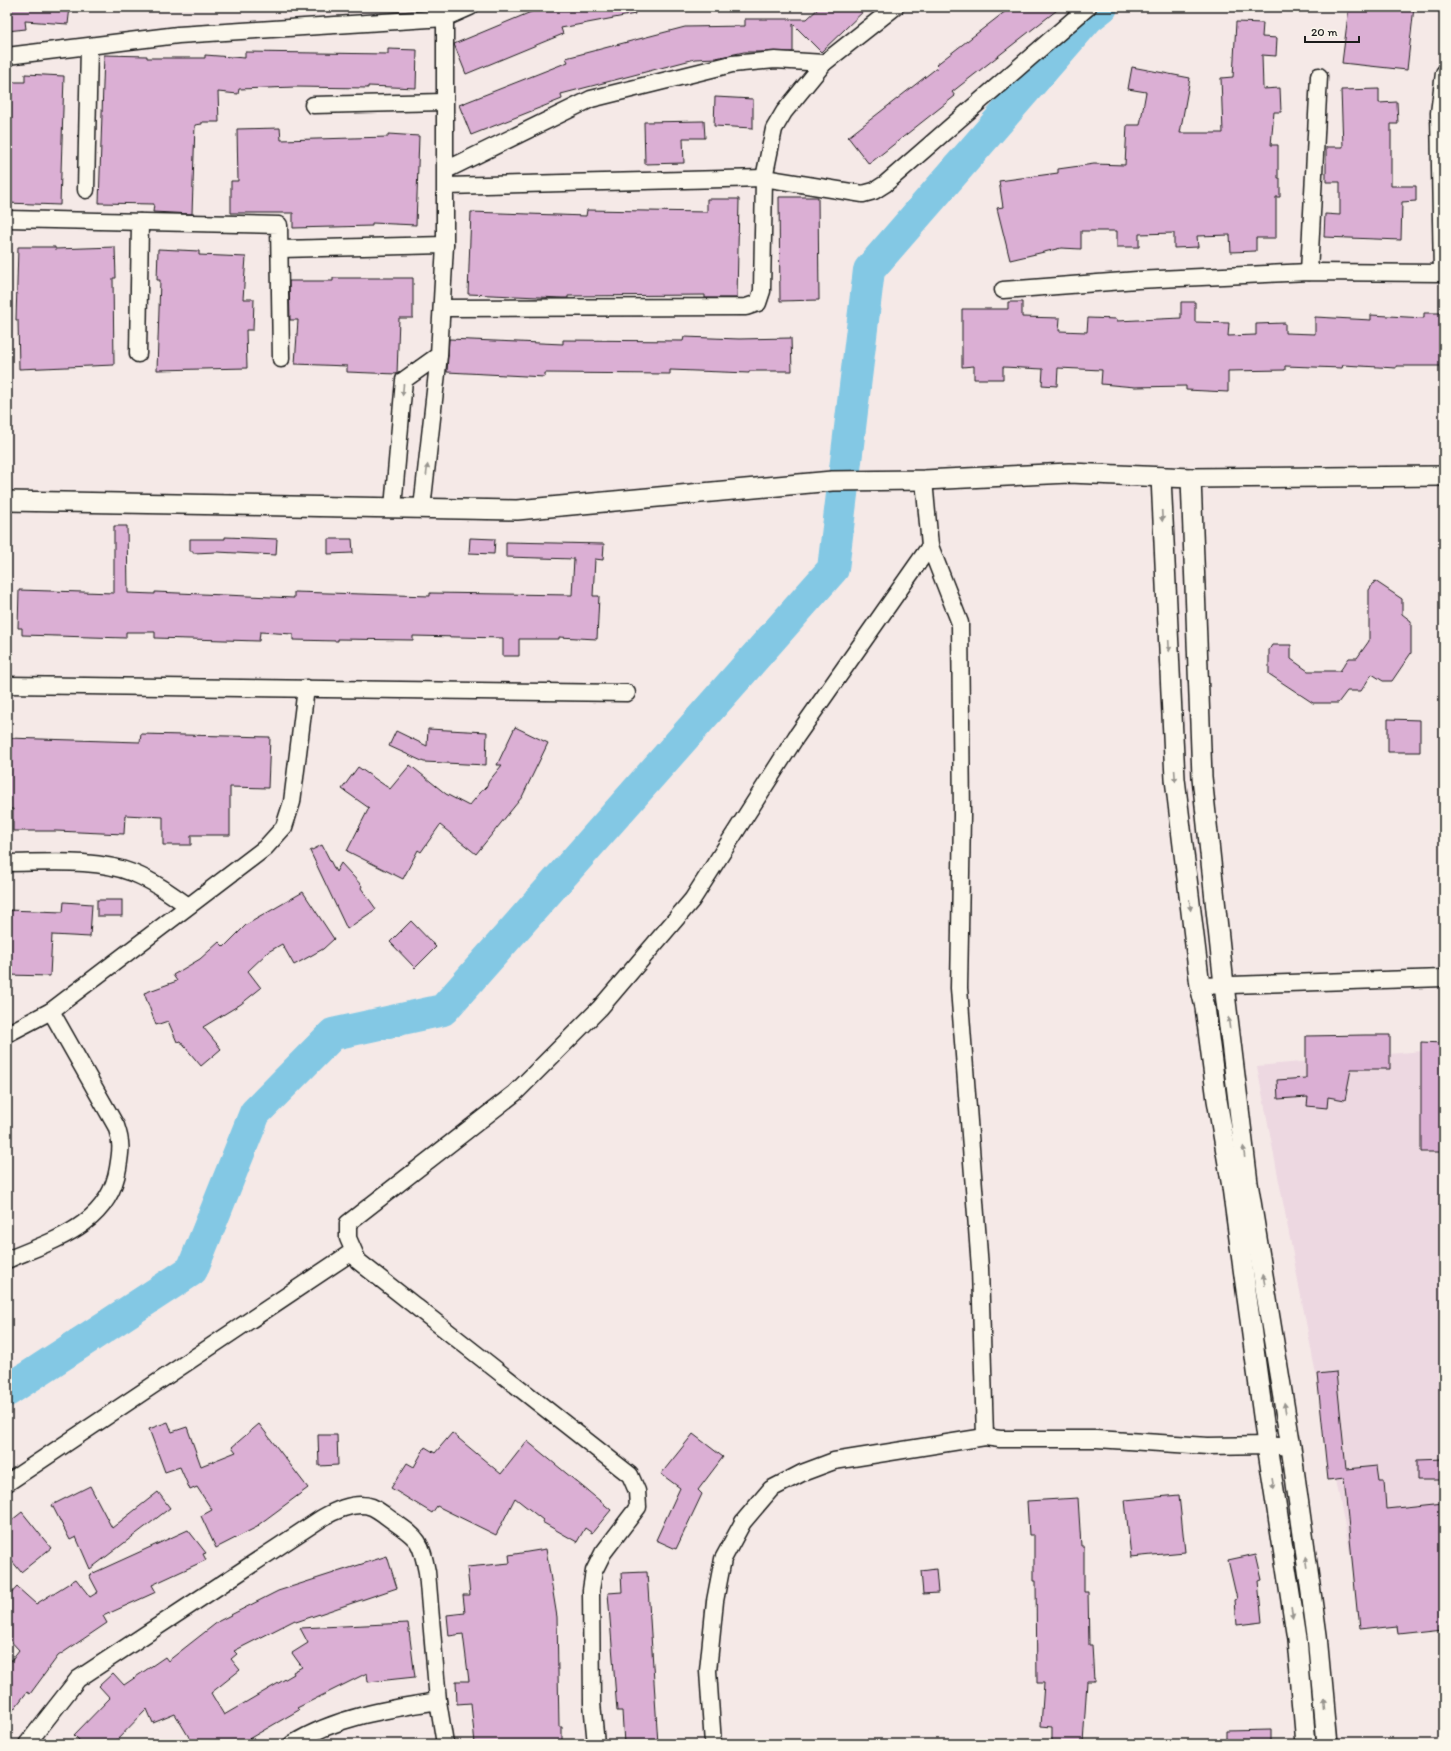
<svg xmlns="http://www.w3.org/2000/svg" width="1451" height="1751" font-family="Itim,sans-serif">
  <rect width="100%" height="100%" fill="#f5e9e7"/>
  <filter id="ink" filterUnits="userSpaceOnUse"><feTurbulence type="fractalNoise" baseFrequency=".025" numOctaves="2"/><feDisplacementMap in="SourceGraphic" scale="8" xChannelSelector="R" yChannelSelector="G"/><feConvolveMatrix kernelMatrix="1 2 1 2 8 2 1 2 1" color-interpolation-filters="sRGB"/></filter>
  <g filter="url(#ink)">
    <polygon fill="#edd8e1" points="1444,1049 1444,1597 1359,1600 1257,1066"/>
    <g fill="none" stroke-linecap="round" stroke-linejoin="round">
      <polyline stroke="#83c8e4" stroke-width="32" points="7,1391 192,1270 255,1113 333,1034 443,1010 833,569 869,270 1088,18 1102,7"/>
    </g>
    <g fill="#dbafd4" stroke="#1c1c1c">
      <polygon points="7,7 70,7 68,24 25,21 26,29 7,31"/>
      <polygon points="543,7 634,7 635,14 561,28 563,34 466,74 454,44"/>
      <polygon points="820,7 868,7 821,52 793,24 793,52 744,52 716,58 695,59 561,94 562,99 471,135 459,105 568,62 566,58 685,27 745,26 745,19 807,19"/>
      <polygon points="1011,7 1061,7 952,92 955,96 869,164 848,137 938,67 936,65"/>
      <polygon points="1349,7 1414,7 1407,70 1342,63"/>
      <polygon points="1236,22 1263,23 1262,37 1277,38 1276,56 1262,55 1263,89 1280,88 1281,112 1274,112 1271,145 1278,145 1278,178 1280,178 1280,197 1276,197 1276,238 1256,238 1256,251 1231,252 1230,235 1197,236 1198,247 1174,248 1174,233 1139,234 1139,247 1117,247 1117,231 1081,231 1081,249 1061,248 1010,260 997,208 1003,207 999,181 1058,173 1058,169 1094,164 1125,165 1127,125 1140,125 1146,92 1128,89 1132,67 1190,78 1180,133 1223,133 1221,78 1233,77"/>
      <polygon points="388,49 417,50 416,88 368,86 368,88 295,87 239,89 238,94 218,92 219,122 202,122 202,124 195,125 192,214 153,212 154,204 99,203 104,55 147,56 147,58 205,58 205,55 245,58 245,52 388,54"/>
      <polygon points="25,74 64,76 60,205 7,203 7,82 25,82"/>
      <polygon points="1379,89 1379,103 1397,102 1398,124 1391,124 1391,186 1416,186 1416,201 1402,202 1401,240 1324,237 1325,214 1340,215 1340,182 1326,182 1326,147 1343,147 1341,90"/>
      <polygon points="715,97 753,99 753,128 714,126"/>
      <polygon points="704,121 705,138 683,138 684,163 645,164 644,122"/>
      <polygon points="280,128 281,140 388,137 388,134 419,136 416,225 372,223 372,226 293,228 293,213 231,213 231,181 238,181 237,129"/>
      <polygon points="779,197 818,197 819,300 780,301"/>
      <polygon points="707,199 739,199 737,298 705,298 705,295 568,296 568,298 562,298 468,294 471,212 586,216 587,210 707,212"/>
      <polygon points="18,247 55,247 55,249 115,247 116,278 113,278 114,365 19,369 18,320 16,320"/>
      <polygon points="158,249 199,251 199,255 246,257 243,299 254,299 253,330 246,330 247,368 157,370 160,280 157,280"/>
      <polygon points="333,278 413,278 413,318 399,318 397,374 347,372 347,366 295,364 298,320 290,320 289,281 333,281"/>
      <polygon points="1008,302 1022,302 1022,317 1060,318 1059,331 1087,332 1088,318 1117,319 1117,321 1181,318 1181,302 1195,302 1195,322 1229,323 1228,336 1256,335 1256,324 1285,323 1285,333 1315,334 1315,317 1371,320 1371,315 1424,318 1424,313 1444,313 1444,366 1396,366 1396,368 1343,365 1342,368 1285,366 1285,370 1228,371 1228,392 1186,390 1186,386 1135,387 1101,384 1102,370 1058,368 1057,386 1042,385 1043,369 1003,367 1003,379 974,379 974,366 962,367 962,309 1008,309"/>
      <polygon points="684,337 739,339 791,338 792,371 749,371 749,373 670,370 670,374 545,373 545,377 447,372 449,339 563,344 563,340 683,341"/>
      <polygon points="114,526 127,526 128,593 155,594 155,592 294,598 294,592 430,596 430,593 572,595 574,559 506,557 506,542 604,544 603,560 595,559 593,596 599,596 597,639 559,637 559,639 519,639 519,656 503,656 503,638 413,636 413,640 338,639 338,641 293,640 293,634 260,632 259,641 155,638 155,632 126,632 126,638 22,635 22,628 18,628 19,590 114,593"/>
      <polygon points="225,537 277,539 276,555 217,552 193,553 193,551 190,551 190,539 225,539"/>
      <polygon points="470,538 495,539 494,554 469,553"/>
      <polygon points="328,539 352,539 353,553 328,554"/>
      <polygon points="1375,581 1402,599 1402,614 1411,621 1411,653 1392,681 1383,681 1372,674 1361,691 1347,691 1338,703 1313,703 1269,674 1269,650 1272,645 1291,645 1291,659 1308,671 1340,671 1349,658 1357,658 1369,641 1369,590"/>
      <polygon points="1388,719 1420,720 1420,752 1388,752"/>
      <polygon points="515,727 548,743 522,797 476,854 440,825 421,852 418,850 403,879 347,851 369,808 342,789 358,767 390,789 410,765 446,794 469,806 486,786 485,789 489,781 502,765 497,765"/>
      <polygon points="428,729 487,732 486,765 424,762 389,746 396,731 427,746"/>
      <polygon points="141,734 270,737 268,788 230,787 230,835 191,835 191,845 163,845 163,817 125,815 124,834 56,831 13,831 13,809 7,809 7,738 140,742"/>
      <polygon points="322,845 336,872 341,863 362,886 361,888 376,909 347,929 310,851"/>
      <polygon points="303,892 334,939 323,949 294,965 282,944 268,952 248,971 261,988 241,1004 203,1027 221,1049 201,1066 180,1041 177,1042 168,1021 156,1025 144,993 177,981 173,975 200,959 219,942 224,947 246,925"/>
      <rect x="97" y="900" width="25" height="16"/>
      <polygon points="64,902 92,904 90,937 52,935 50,976 7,975 7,910 63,912"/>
      <polygon points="411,921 436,947 415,968 390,942"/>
      <polygon points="1365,1035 1390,1035 1390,1069 1351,1069 1345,1100 1328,1097 1327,1108 1307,1106 1308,1097 1278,1099 1277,1080 1306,1078 1306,1036"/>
      <polygon points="1421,1042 1444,1043 1444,1152 1421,1152"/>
      <polygon points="1336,1372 1346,1469 1377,1466 1379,1480 1384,1480 1386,1509 1444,1503 1444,1629 1398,1634 1397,1626 1359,1630 1344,1478 1328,1480 1317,1374"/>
      <polygon points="168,1422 172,1432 187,1427 201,1466 236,1452 232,1447 259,1424 308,1488 258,1525 259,1526 216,1548 201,1516 212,1510 197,1487 190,1490 180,1467 165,1472 149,1429"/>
      <polygon points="452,1433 501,1474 527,1441 611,1510 592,1533 585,1528 577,1542 542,1522 543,1520 515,1498 496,1535 437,1506 432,1513 391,1488 407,1463 414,1467 425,1447 435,1453"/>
      <polygon points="693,1434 723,1457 698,1490 702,1494 676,1549 656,1540 680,1488 661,1474"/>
      <polygon points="318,1435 337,1435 338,1465 319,1466"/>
      <polygon points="1444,1459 1444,1480 1417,1480 1417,1460"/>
      <polygon points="90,1486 112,1528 158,1492 170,1508 90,1569 76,1537 70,1540 52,1505"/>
      <polygon points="1179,1495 1185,1552 1131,1557 1125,1500"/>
      <polygon points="1078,1498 1081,1546 1084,1546 1084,1592 1088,1592 1089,1645 1092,1645 1094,1681 1087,1681 1083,1744 1052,1744 1052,1727 1041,1726 1044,1683 1037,1683 1036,1581 1034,1581 1034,1535 1029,1535 1027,1501"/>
      <polygon points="22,1512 51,1548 21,1572 7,1555 7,1524"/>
      <polygon points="188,1530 206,1553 203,1554 206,1560 152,1585 156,1592 103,1616 107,1623 58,1656 30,1694 27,1692 7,1718 7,1666 19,1650 7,1637 7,1598 17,1587 36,1604 76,1579 90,1597 98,1592 89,1575"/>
      <polygon points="546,1549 557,1617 559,1727 562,1727 562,1744 475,1744 471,1703 457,1704 456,1681 469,1681 463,1634 449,1636 447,1615 465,1613 463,1595 470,1595 467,1567 510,1563 509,1555"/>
      <polygon points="1256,1554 1262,1580 1258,1581 1262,1622 1237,1625 1235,1600 1237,1599 1228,1560"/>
      <polygon points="387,1556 397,1588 296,1622 295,1620 234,1651 237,1654 231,1659 240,1670 211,1693 224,1715 294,1674 293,1672 302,1667 292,1653 308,1643 300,1628 408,1623 415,1677 368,1682 367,1673 297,1708 299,1710 240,1744 193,1744 175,1714 153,1723 147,1709 113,1744 83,1744 74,1735 110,1698 99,1686 113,1673 124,1685 165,1657 168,1661 219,1621 278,1591"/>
      <polygon points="936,1569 938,1593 923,1594 921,1571"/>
      <polygon points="647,1572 658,1744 624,1744 622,1711 617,1711 608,1593 622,1592 621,1573"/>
      <polygon points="1271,1730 1271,1744 1226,1744 1226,1731"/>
    </g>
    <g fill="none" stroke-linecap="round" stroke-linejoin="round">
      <g stroke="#1c1c1c" stroke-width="19">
        <g id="minor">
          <polyline points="7,56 178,35 445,18 470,7"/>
          <polyline points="313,105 444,102"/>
          <polyline points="446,170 591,99 732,64 775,60 824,63"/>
          <polyline points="446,186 764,178 863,194 874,191 885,184 1088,7"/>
          <polyline points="86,190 89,47"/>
          <polyline points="7,219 279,225 281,359"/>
          <polyline points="281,249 445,245"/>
          <polyline points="1309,272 1319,76"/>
          <polyline points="1442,273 1439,113 1444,73"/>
          <polyline points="1003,290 1137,280 1309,272 1444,273"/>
          <polyline points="442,308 746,307 758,303 762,291 764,178 774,129 784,112 824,63 895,7"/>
          <polyline points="138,354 140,222"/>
          <polyline points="393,508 404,380 439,355"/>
          <polyline points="422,508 439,355 445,245 445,18 443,7"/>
          <polyline points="930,546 960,623 962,815 959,988 980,1268 985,1437"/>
          <polyline points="7,685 627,693"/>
          <path d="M7 863C46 863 96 858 133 873 153 881 170 893 188 906"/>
          <polyline points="1200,986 1444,978"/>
          <polyline points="7,1034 51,1011 265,848 284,827 292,802 306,688"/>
          <path d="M7 1260C54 1240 109 1225 118 1168 121 1150 122 1143 116 1126L51 1011"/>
          <polyline points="7,1483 352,1252"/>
          <path d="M27 1744 78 1679 322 1518C336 1510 356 1501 372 1507 379 1510 387 1517 393 1521 419 1539 421 1541 427 1572L438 1701 445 1744"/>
          <path d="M292 1744C336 1717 387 1709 438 1701"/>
          <polyline points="596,1744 592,1703 591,1590 594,1571 603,1553 638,1507 637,1491 630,1475 358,1261 348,1238 348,1223 515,1093 600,1008 692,900 796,737 930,546 924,480"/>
          <polyline points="713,1744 708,1671 715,1601 723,1559 743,1522 771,1489 802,1473 834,1461 985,1437 1000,1439 1096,1439 1208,1446 1267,1445 1291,1447"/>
        </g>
      </g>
      <g stroke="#1c1c1c" stroke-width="22">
        <g id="tertiary">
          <polyline points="1161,477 1175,779 1200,986 1205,1007 1217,1100 1232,1187 1267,1445 1297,1639 1306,1744"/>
          <polyline points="1191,478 1202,777 1224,985 1248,1183 1291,1447 1317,1636 1327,1744"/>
          <polyline points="7,501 517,510 832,481 924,480 1069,473 1191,478 1444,476"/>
        </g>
      </g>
      <use href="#minor" stroke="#fbf7ec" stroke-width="16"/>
      <use href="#tertiary" stroke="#fbf7ec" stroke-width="19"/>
    </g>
    <defs><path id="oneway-solid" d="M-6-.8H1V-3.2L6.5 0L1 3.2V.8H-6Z"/></defs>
    <g fill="#97948e">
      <use href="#oneway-solid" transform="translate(403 390) rotate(95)"/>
      <use href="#oneway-solid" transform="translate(427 470) rotate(-83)"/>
      <use href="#oneway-solid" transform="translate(1162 516) rotate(87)"/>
      <use href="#oneway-solid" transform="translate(1169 646) rotate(87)"/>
      <use href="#oneway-solid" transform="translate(1175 776) rotate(86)"/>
      <use href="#oneway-solid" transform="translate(1190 905) rotate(83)"/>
      <use href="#oneway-solid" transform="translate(1229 1023) rotate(-97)"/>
      <use href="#oneway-solid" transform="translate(1244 1152) rotate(-97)"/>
      <use href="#oneway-solid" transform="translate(1264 1280) rotate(-99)"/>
      <use href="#oneway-solid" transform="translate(1285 1408) rotate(-99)"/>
      <use href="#oneway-solid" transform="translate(1273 1484) rotate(81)"/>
      <use href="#oneway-solid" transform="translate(1307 1562) rotate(-98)"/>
      <use href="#oneway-solid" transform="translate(1292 1612) rotate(81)"/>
      <use href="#oneway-solid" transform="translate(1323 1705) rotate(-95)"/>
    </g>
  </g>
  <rect width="1451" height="1751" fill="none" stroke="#fbf7ec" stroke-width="24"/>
  <rect x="12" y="12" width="1427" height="1727" fill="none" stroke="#1c1c1c" stroke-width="1.5" filter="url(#ink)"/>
  <path d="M1305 36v6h54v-6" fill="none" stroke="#1c1c1c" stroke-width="2"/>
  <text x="1311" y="36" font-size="12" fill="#1c1c1c" stroke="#fbf7ec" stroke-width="3" paint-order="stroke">20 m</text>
</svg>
